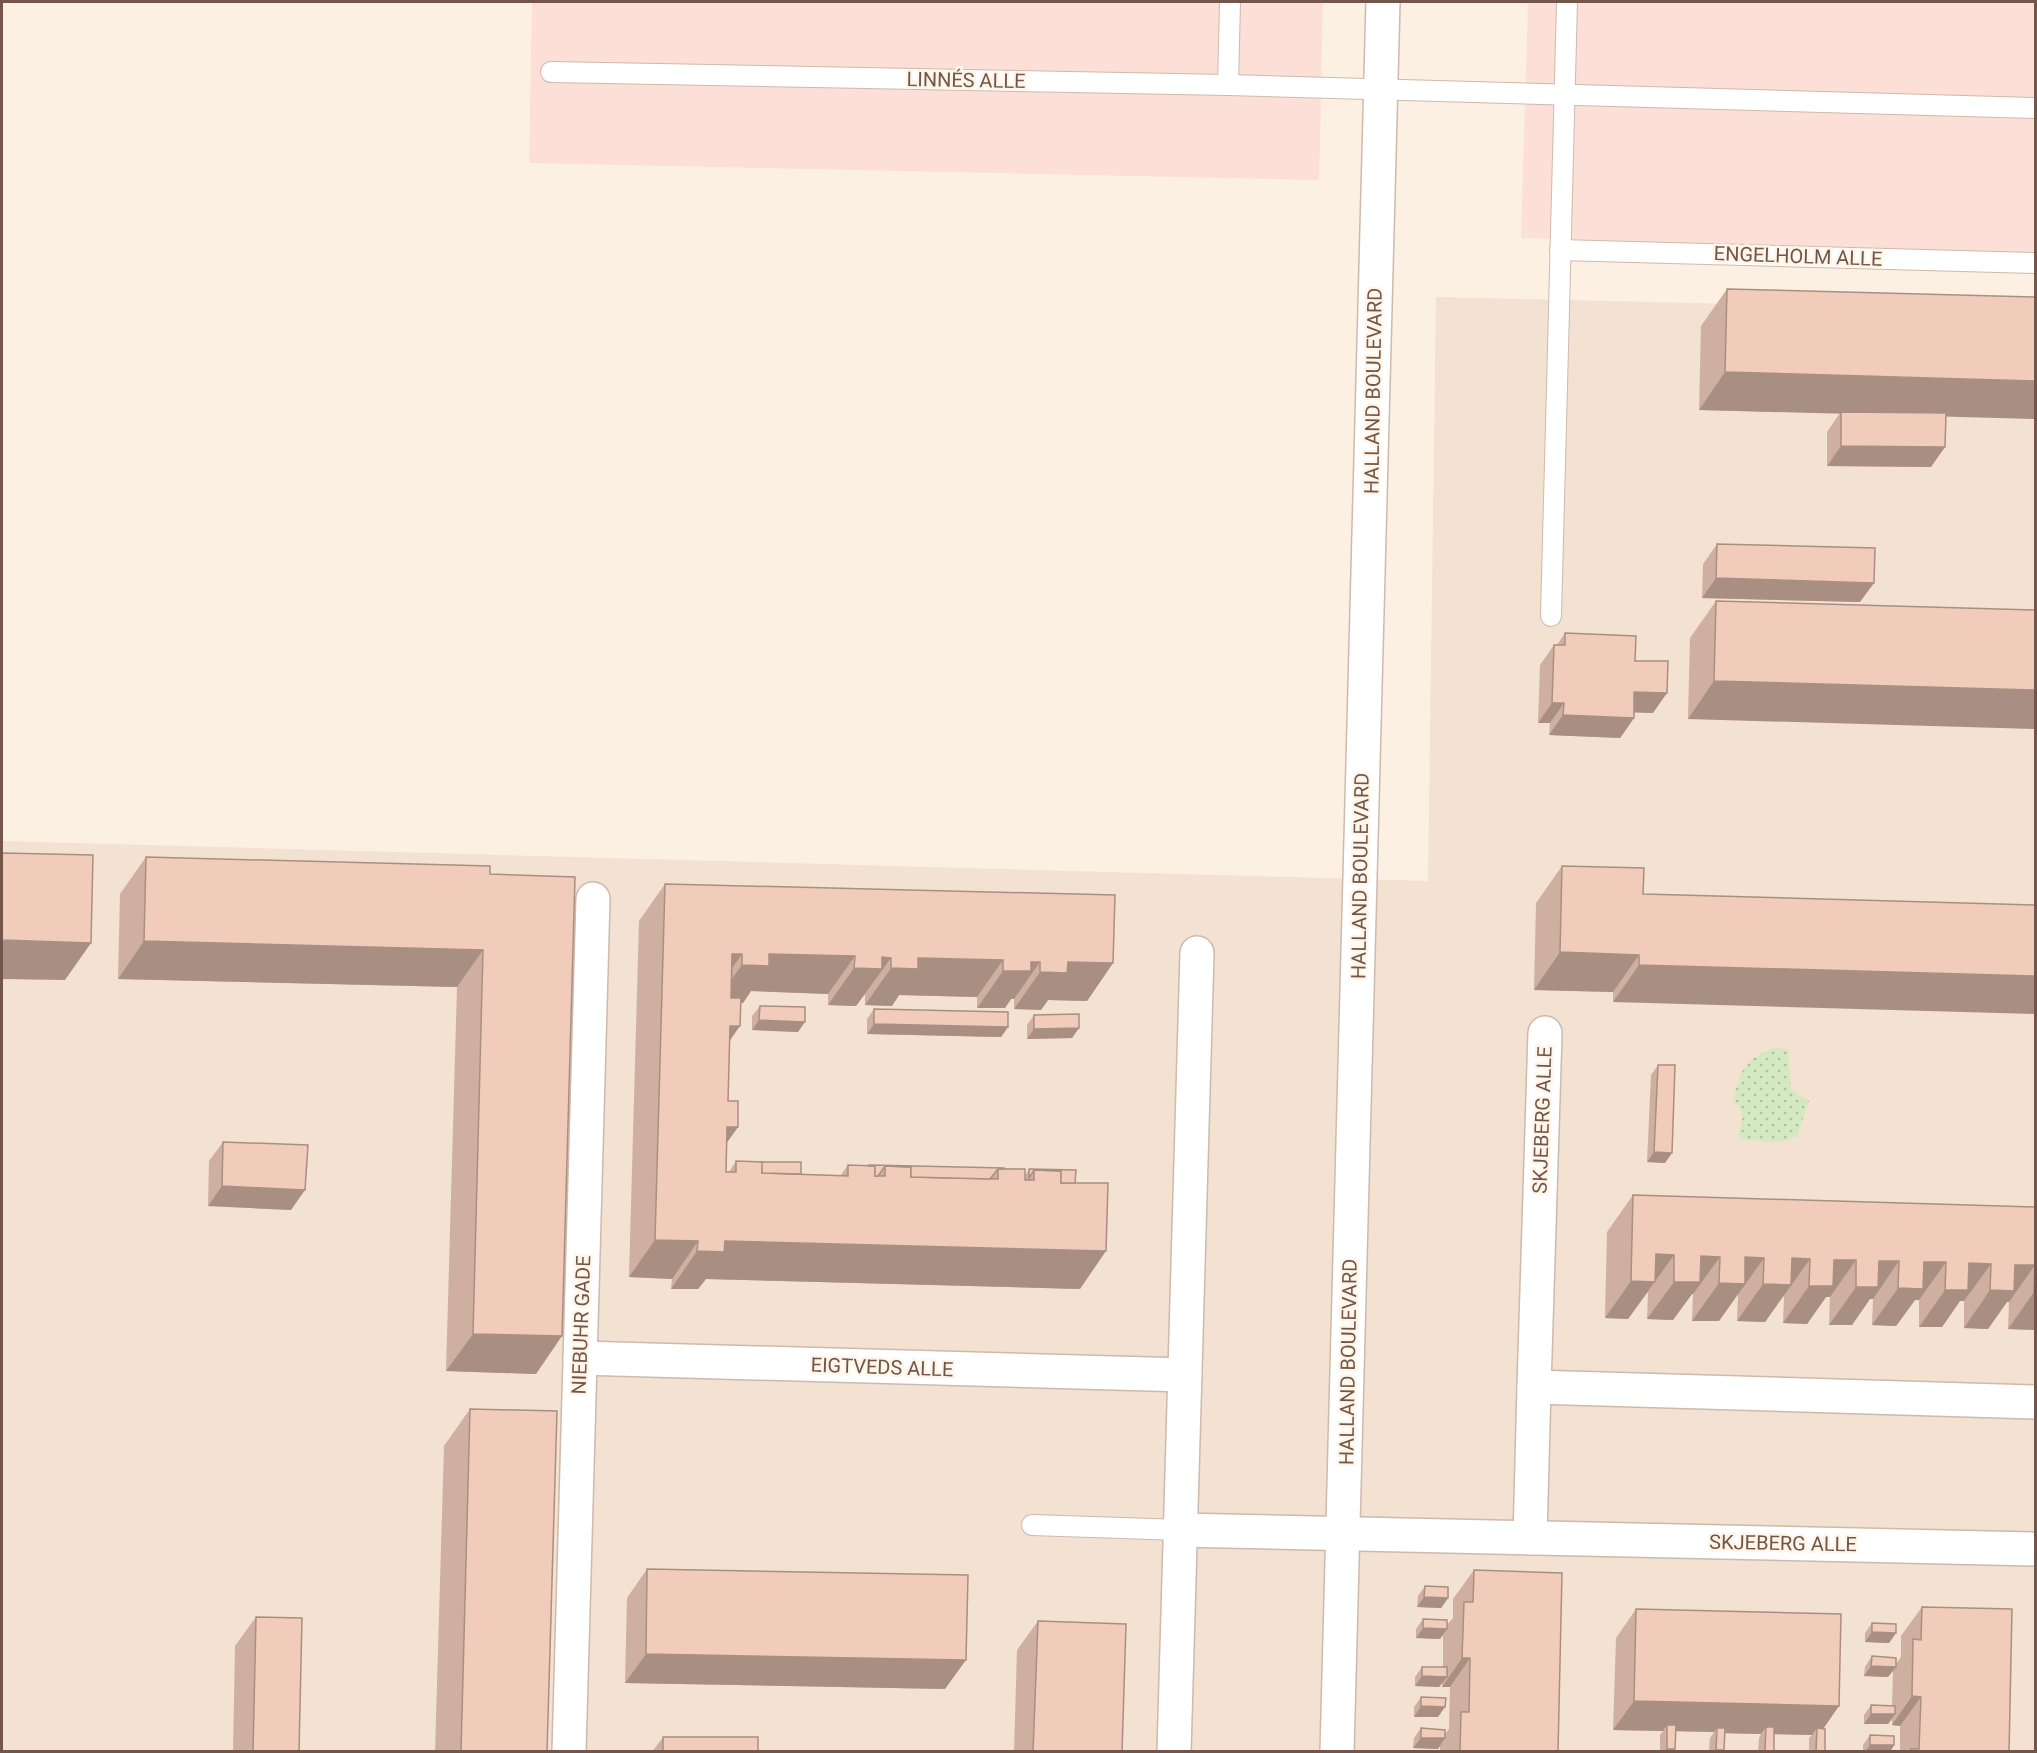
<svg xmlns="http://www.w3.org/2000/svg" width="2037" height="1753" font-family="Roboto,sans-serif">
  <defs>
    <pattern id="grass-dots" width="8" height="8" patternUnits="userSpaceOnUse" patternTransform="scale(1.5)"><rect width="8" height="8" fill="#d4e9c1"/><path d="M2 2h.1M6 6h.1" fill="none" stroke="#b0c09f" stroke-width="1.8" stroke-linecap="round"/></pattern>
  </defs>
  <rect width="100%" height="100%" fill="#fcf0e3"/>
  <polygon fill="#f3e1d1" points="1436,297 2035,311 2035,1751 2,1752 2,841 1428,881"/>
  <g fill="#fcdfd6">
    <polygon points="532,2 1323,2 1319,180 529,163"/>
    <polygon points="1528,2 2035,2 2035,253 1521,238"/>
  </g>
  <path fill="url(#grass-dots)" d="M1775 1047 1788 1050 1791 1089 1809 1101 1797 1136 1780 1142 1743 1140 1738 1135C1744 1116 1745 1115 1733 1099 1743 1066 1743 1061 1775 1047Z"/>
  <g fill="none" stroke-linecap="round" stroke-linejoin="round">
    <g stroke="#cfb9ac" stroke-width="22">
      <g id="service">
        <polyline points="551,72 1228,85 2036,108"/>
        <polyline points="1228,85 1230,2"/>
        <polyline points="1560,250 2036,263"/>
        <polyline points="1551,616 1567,2"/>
        <polyline points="1032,1525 1181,1530"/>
      </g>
    </g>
    <g stroke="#cfb9ac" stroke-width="36">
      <g id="minor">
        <polyline points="580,1358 1185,1375"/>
        <polyline points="1534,1387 1545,1033"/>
        <polyline points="1181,1530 2036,1549"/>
        <polyline points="1530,1538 1534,1387 2036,1402"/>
        <polyline points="569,1752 593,899"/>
        <polyline points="1174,1752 1197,953"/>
      </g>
    </g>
    <g stroke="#cfb9ac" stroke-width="36">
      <polyline id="tertiary" points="1337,1752 1383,2"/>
    </g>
    <use href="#service" stroke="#fff" stroke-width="20"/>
    <use href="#minor" stroke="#fff" stroke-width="33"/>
    <use href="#tertiary" stroke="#fff" stroke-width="33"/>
  </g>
  <g fill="#cfafa0">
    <polygon points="1727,289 1946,416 1931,467 1827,466 1827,432 1840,413 1699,410 1701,326"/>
    <polygon points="1717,544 1860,602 1702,598 1703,564"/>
    <polygon points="1716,601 2036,610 1688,719 1690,638"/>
    <polygon points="1565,633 1635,661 1653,713 1634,712 1634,718 1620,738 1549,735 1550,723 1538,723 1540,665 1554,645 1557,645"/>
    <polygon points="146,857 490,874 536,1374 446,1371 457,987 118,979 120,894"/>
    <polygon points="1562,866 1643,894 2036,905 1613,1002 1613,992 1534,990 1536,903"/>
    <polygon points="665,884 1113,963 1087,1001 1048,1000 1041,1010 1014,1009 1014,999 1011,999 1005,1008 977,1008 977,997 899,995 892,1006 865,1005 865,995 864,995 856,1006 828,1005 828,994 751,991 743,1003 741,1003 730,1041 728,1101 738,1127 727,1142 726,1172 729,1172 736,1161 801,1174 841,1175 848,1165 868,1166 869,1165 1025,1169 1025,1176 1029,1169 1075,1183 1080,1289 706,1279 698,1289 671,1289 672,1279 629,1277 639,921"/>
    <polygon points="760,1006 798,1032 752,1030 752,1016"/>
    <polygon points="874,1009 1008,1027 1001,1037 867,1034 867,1019"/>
    <polygon points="1034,1015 1079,1028 1072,1038 1027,1039 1027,1025"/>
    <polygon points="1658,1065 1665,1163 1647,1162 1651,1075"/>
    <polygon points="223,1142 291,1210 208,1206 209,1161"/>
    <polygon points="1633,1195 2036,1207 2036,1328 2034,1330 2008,1329 2009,1302 2007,1302 1988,1329 1964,1328 1964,1301 1960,1301 1942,1327 1919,1327 1919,1300 1915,1300 1896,1326 1872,1325 1873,1299 1870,1299 1852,1325 1829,1325 1830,1297 1826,1297 1807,1324 1783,1323 1784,1297 1783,1296 1765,1322 1737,1321 1738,1295 1737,1295 1719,1321 1692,1321 1693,1294 1692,1294 1673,1320 1647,1319 1648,1293 1647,1293 1628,1319 1605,1318 1607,1232"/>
    <polygon points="470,1409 547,1752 435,1752 444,1446"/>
    <polygon points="647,1569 945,1689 625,1683 627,1598"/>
    <polygon points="1474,1570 1558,1752 1440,1752 1440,1745 1438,1749 1413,1748 1414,1738 1421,1728 1445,1734 1449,1729 1450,1687 1442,1687 1442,1683 1439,1687 1415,1686 1415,1677 1422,1667 1443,1667 1443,1634 1440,1639 1416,1638 1416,1629 1423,1619 1447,1625 1453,1618 1453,1599"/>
    <polygon points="1425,1586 1448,1598 1441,1608 1417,1607 1418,1596"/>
    <polygon points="1922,1607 2009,1752 1900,1752 1900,1726 1892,1725 1892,1719 1888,1724 1864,1724 1864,1715 1871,1705 1892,1706 1893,1671 1888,1677 1864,1676 1865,1667 1872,1656 1896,1664 1901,1657 1901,1636"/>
    <polygon points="1636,1609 1823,1729 1825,1752 1809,1752 1809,1738 1812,1735 1774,1734 1774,1752 1758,1752 1759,1738 1761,1734 1725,1733 1724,1750 1723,1752 1709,1752 1710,1738 1714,1732 1676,1731 1674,1752 1660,1752 1660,1735 1663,1731 1613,1730 1616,1638"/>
    <polygon points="256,1617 299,1752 233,1752 235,1646"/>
    <polygon points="1038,1621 1122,1752 1014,1752 1017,1650"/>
    <polygon points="1872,1623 1896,1633 1889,1643 1865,1642 1865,1633"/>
    <polygon points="1421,1697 1438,1717 1414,1717 1414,1707"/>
    <polygon points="1870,1735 1894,1745 1890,1752 1863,1752 1863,1745"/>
    <polygon points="663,1737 758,1752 652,1752"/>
  </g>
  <g fill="#a98f82">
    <polygon points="1725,372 2036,381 2036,419 1699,410"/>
    <polygon points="1841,446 1945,447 1931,467 1827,466"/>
    <polygon points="1716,578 1874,583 1860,602 1702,598"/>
    <polygon points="1714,681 2036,690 2036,729 1688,719"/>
    <polygon points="1634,692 1667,693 1653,713 1620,712"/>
    <polygon points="1552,703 1564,703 1550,723 1538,723"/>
    <polygon points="1563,715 1634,718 1620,738 1549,735"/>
    <polygon points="2,940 91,943 65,980 2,979"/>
    <polygon points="144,941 483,950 457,987 118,979"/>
    <polygon points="1560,952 1639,955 1613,992 1534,990"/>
    <polygon points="732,954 742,954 716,991"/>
    <polygon points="769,954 855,956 828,994 751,991 743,1003 715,1002 742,965"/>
    <polygon points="882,957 891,958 856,1006 828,1005 854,968"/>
    <polygon points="918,958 1003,960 977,997 899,995 892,1006 865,1005 891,968"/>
    <polygon points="1031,962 1040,962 1014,999 1011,999 1005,1008 977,1008 1003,971"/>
    <polygon points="1068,962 1113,963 1087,1001 1048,1000 1041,1010 1014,1009 1040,972"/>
    <polygon points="1639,965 2036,976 2036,1014 1613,1002"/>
    <polygon points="759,1020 805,1022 798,1032 752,1030"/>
    <polygon points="874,1024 1008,1027 1001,1037 867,1034"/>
    <polygon points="730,1026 740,1026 714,1063"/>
    <polygon points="1079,1028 1072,1038 1027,1039 1034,1029"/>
    <polygon points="727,1127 738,1127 711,1165"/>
    <polygon points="1654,1152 1672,1153 1665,1163 1647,1162"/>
    <polygon points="222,1186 305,1190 291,1210 208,1206"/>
    <polygon points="655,1240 698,1241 672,1279 629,1277"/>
    <polygon points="725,1241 1106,1251 1080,1289 706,1279 698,1289 671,1289 697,1251"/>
    <polygon points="1656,1254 1674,1255 1628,1319 1605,1318 1631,1281"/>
    <polygon points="1701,1256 1720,1257 1693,1294 1692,1294 1673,1320 1647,1319 1674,1282"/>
    <polygon points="1745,1257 1764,1258 1719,1321 1692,1321 1719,1283"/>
    <polygon points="1792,1258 1810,1259 1765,1322 1737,1321 1763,1284"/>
    <polygon points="1834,1260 1856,1260 1830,1297 1826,1297 1807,1324 1783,1323 1809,1286"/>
    <polygon points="1879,1261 1899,1261 1873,1299 1870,1299 1852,1325 1829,1325 1856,1287"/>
    <polygon points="1924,1262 1946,1262 1919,1300 1915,1300 1896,1326 1872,1325 1898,1288"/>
    <polygon points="1969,1263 1991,1264 1964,1301 1960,1301 1942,1327 1919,1327 1945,1290"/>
    <polygon points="2015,1265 2035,1265 2009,1302 2007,1302 1988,1329 1964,1328 1990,1290"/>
    <polygon points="2034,1292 2036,1292 2036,1328 2034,1330 2008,1329"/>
    <polygon points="473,1334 562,1336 536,1374 446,1371"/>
    <polygon points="1424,1597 1448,1598 1441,1608 1417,1607"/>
    <polygon points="1423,1628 1447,1629 1440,1639 1416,1638"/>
    <polygon points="1872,1632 1896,1633 1889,1643 1865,1642"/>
    <polygon points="646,1654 966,1660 945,1689 625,1683"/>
    <polygon points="1462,1658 1470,1658 1450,1687 1442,1687"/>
    <polygon points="1871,1666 1896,1667 1888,1677 1864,1676"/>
    <polygon points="1422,1676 1447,1677 1439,1687 1415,1686"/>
    <polygon points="1912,1696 1921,1697 1900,1726 1892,1725"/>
    <polygon points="1634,1701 1839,1706 1819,1735 1817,1728 1812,1735 1766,1734 1766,1727 1761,1734 1717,1733 1717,1728 1714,1732 1667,1731 1667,1725 1663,1731 1613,1730"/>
    <polygon points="1421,1706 1445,1707 1438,1717 1414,1717"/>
    <polygon points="1871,1714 1895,1714 1888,1724 1864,1724"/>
    <polygon points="1421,1738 1445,1738 1438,1749 1413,1748"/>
    <polygon points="1870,1745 1894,1745 1890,1752 1865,1752"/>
    <polygon points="1667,1749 1675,1749 1674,1752 1665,1752"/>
  </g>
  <g fill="#f1ccba" stroke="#a98f82" stroke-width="1.5">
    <polygon points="1727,289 2036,297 2036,381 1725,372"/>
    <polygon points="1841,412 1946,413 1945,447 1841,446"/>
    <polygon points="1717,544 1875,548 1874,583 1716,578"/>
    <polygon points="1716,601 2036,610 2036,690 1714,681"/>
    <polygon points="1565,633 1636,636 1635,661 1668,661 1667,693 1634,692 1634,718 1563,715 1564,703 1552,703 1554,645 1565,645"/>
    <polygon points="2,853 93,855 91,943 2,940"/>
    <polygon points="146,857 490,866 490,874 575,877 562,1336 473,1334 483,950 144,941"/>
    <polygon points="1562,866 1644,868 1643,894 2036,905 2036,976 1639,965 1639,955 1560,952"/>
    <polygon points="665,884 1115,895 1113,963 1068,962 1067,973 1040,972 1040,962 1031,962 1031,971 1003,971 1003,960 918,958 918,969 891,968 891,958 882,957 882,969 854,968 855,956 769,954 769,966 742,965 742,954 732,954 731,998 741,998 740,1026 730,1026 728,1101 738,1101 738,1127 727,1127 726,1172 736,1172 736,1161 763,1162 762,1173 848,1176 848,1165 875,1166 875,1176 885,1176 885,1166 911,1167 911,1177 998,1179 998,1169 1025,1169 1025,1180 1034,1180 1034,1170 1061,1171 1061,1183 1108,1183 1106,1251 725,1241 724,1252 697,1251 698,1241 655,1240"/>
    <polygon points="760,1006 805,1007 805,1022 759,1020"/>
    <polygon points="874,1009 1008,1012 1008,1027 874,1024"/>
    <polygon points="1079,1014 1079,1028 1034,1029 1034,1015"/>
    <polygon points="1658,1065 1675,1065 1672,1153 1654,1152"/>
    <polygon points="223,1142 308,1145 305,1190 222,1186"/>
    <polygon points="762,1162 801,1162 801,1174 762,1173"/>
    <polygon points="869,1165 1004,1168 1004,1169 998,1169 990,1179 911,1177 911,1167 885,1166 878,1176 875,1176 875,1166 869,1166"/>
    <polygon points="1029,1169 1076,1170 1075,1183 1061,1183 1061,1171 1034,1170 1029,1178"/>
    <polygon points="1633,1195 2036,1207 2036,1292 2034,1292 2035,1265 2015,1265 2014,1291 1990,1290 1991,1264 1969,1263 1968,1290 1945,1290 1946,1262 1924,1262 1923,1289 1898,1288 1899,1261 1879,1261 1878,1287 1856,1287 1856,1260 1834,1260 1833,1286 1809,1286 1810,1259 1792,1258 1791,1285 1763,1284 1764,1258 1745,1257 1745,1284 1719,1283 1720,1257 1701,1256 1700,1282 1674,1282 1674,1255 1656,1254 1655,1282 1631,1281"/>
    <polygon points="470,1409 557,1411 547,1752 461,1752"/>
    <polygon points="647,1569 968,1575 966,1660 646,1654"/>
    <polygon points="1474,1570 1562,1573 1558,1752 1460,1752 1461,1712 1469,1712 1470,1658 1462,1658 1464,1602 1473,1602"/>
    <polygon points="1425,1586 1448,1587 1448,1598 1424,1597"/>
    <polygon points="1922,1607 2012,1609 2009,1752 1911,1752 1911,1749 1919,1749 1921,1697 1912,1696 1913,1639 1921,1640"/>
    <polygon points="1636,1609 1841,1614 1839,1706 1634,1701"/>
    <polygon points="256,1617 302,1618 299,1752 253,1752"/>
    <polygon points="1423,1619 1447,1620 1447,1629 1423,1628"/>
    <polygon points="1038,1621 1126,1624 1122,1752 1033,1752"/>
    <polygon points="1872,1623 1896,1624 1896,1633 1872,1632"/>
    <polygon points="1872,1656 1896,1658 1896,1667 1871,1666"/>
    <polygon points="1422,1667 1447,1667 1447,1677 1422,1676"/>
    <polygon points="1421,1697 1446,1698 1445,1707 1421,1706"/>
    <polygon points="1871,1705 1895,1706 1895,1714 1871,1714"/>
    <polygon points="1667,1725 1676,1725 1675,1749 1667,1749"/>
    <polygon points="1766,1727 1774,1727 1774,1752 1765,1751"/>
    <polygon points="1421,1728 1445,1730 1445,1738 1421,1738"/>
    <polygon points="1717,1728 1725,1728 1724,1750 1716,1750"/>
    <polygon points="1817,1728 1825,1729 1825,1752 1816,1752"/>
    <polygon points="1870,1735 1894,1736 1894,1745 1870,1745"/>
    <rect x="663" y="1737" width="95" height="15"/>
  </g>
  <g text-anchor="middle" stroke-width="5" stroke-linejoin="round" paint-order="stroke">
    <g font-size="20" fill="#735549" stroke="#fff5e9">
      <text transform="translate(966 80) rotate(1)" y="7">LINNÉS ALLE</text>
      <text transform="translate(1798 256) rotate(2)" y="7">ENGELHOLM ALLE</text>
      <text transform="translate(1373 391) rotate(-89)" y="7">HALLAND BOULEVARD</text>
      <text transform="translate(1360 876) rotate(-89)" y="7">HALLAND BOULEVARD</text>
      <text transform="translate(1542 1120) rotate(-88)" y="7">SKJEBERG ALLE</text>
      <text transform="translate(581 1325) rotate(-88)" y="7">NIEBUHR GADE</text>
      <text transform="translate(1348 1362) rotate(-89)" y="7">HALLAND BOULEVARD</text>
      <text transform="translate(882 1367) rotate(2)" y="7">EIGTVEDS ALLE</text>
      <text transform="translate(1783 1543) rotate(1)" y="7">SKJEBERG ALLE</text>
    </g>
  </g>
  <rect width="2037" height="1753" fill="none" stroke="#735549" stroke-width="6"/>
</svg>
